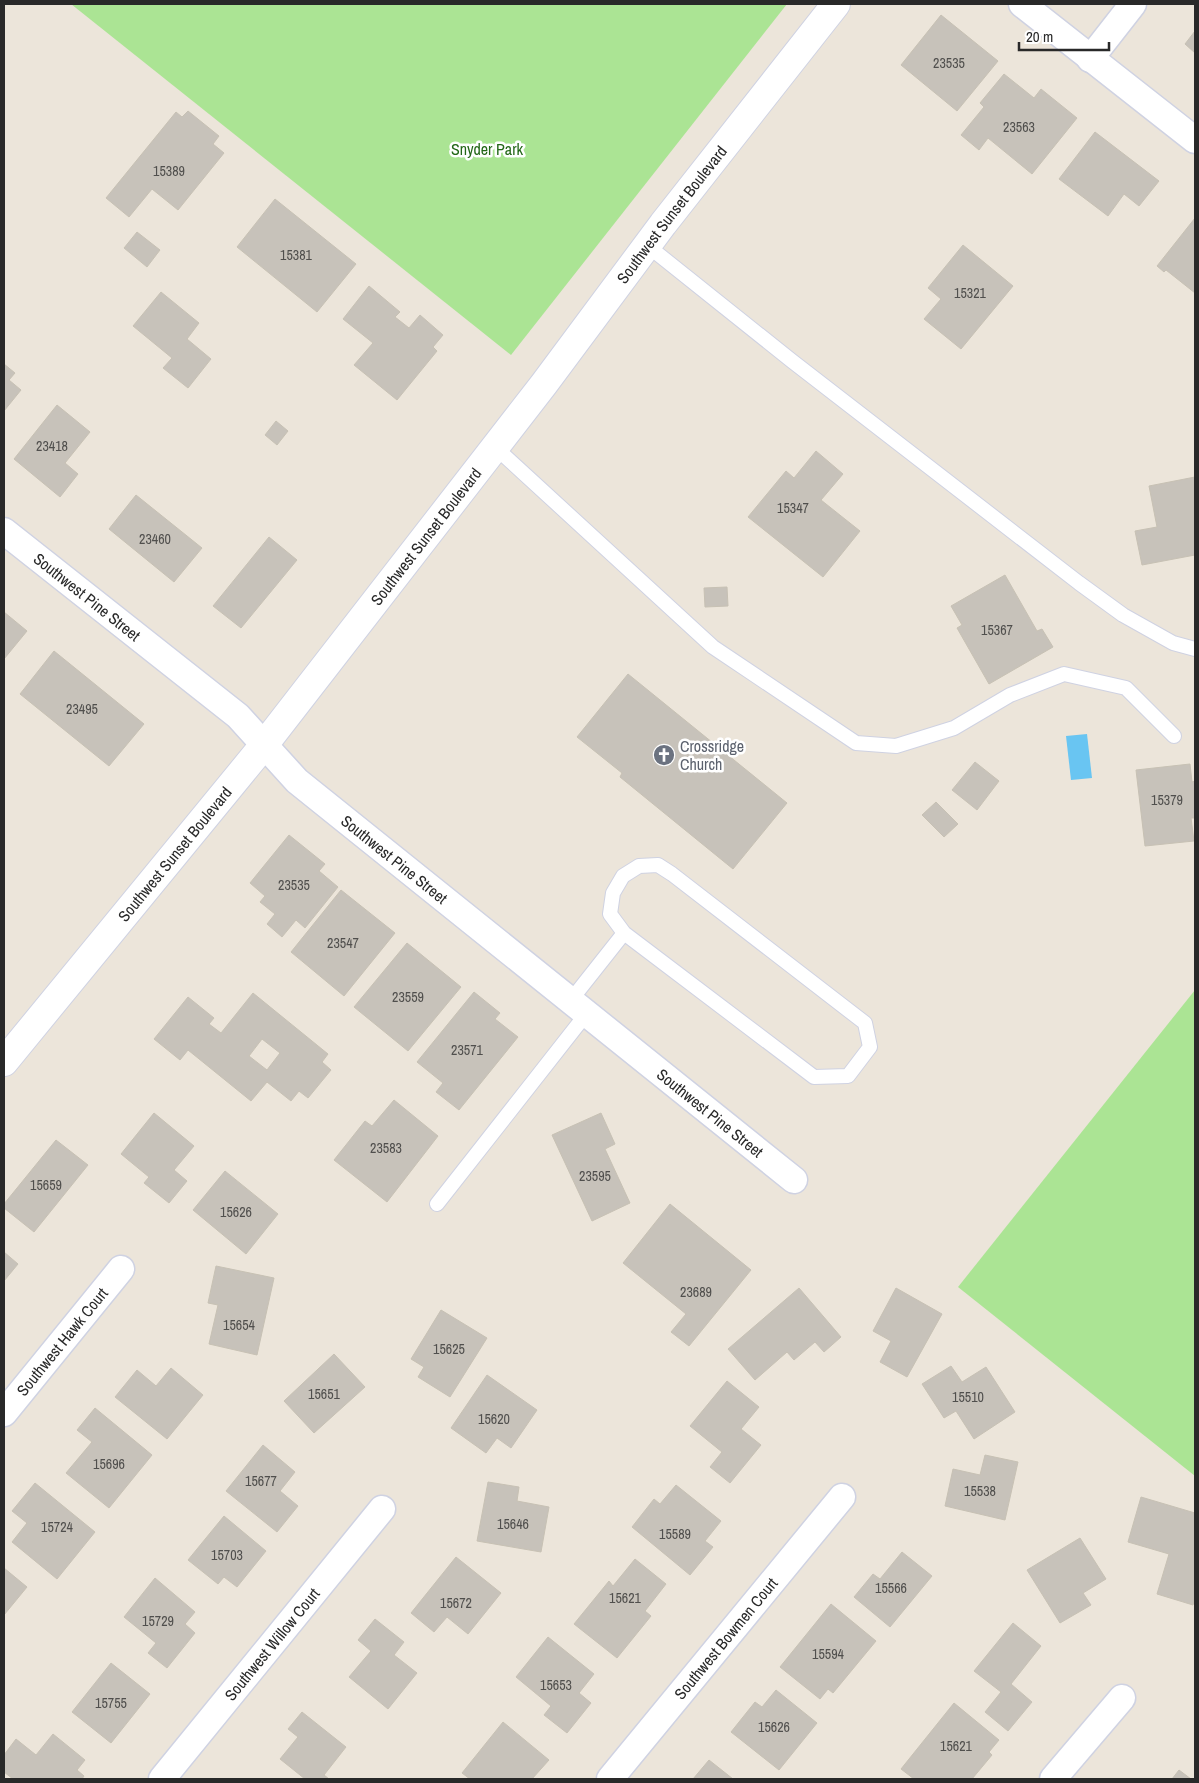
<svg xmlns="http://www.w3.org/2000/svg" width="1199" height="1783" font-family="'Archivo Narrow',sans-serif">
  <rect width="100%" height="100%" fill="#ece5da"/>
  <g fill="#abe494">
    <polygon points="71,4 787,4 511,355"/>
    <polygon points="1195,990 1195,1476 958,1287"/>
  </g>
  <polygon fill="#69c5f2" points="1087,734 1092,778 1071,780 1066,736"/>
  <g fill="#c7c2ba" stroke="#c7c1b4" fill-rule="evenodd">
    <polygon points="941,15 998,61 957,111 901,65"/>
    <polygon points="1195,31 1195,53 1185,44"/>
    <polygon points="1004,74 1034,98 1041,89 1077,118 1032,174 988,138 979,150 961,135 984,107 980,103"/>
    <polygon points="188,111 219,136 213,144 224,153 178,210 152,189 129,217 106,198 176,112 182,117"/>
    <polygon points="1095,132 1159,181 1139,206 1124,194 1108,216 1059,179"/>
    <polygon points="275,199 356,264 317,312 237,247"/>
    <polygon points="1195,218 1195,293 1166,270 1164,272 1157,266"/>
    <polygon points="137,232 160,250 147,267 124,248"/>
    <polygon points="963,245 1013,286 961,349 924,319 941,299 928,288"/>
    <polygon points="369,286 400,312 395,317 409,328 420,315 443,335 433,347 437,351 397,400 354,365 373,343 343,319"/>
    <polygon points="161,292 199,323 187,339 211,359 188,388 163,368 172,358 133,326"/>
    <polygon points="4,364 15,373 9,380 21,390 4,411"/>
    <polygon points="57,405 90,432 65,463 78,474 60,497 14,459"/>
    <polygon points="276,421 288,431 277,445 265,435"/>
    <polygon points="816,451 843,474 821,500 860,531 823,577 748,517 786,471 794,478"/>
    <polygon points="1195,477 1195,555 1142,565 1135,531 1157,527 1149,486"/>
    <polygon points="136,495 202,548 174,582 109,529"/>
    <polygon points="269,537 297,560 241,628 213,606"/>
    <polygon points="1005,575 1037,631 1042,629 1053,647 989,684 957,628 962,625 951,606"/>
    <polygon points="727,587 728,606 705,607 704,588"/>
    <polygon points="4,612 27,631 4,659"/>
    <polygon points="54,651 144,724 109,766 20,694"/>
    <polygon points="628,674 787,803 733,869 620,777 622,773 577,737"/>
    <polygon points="975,762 999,781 977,810 952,790"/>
    <polygon points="1190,764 1192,782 1195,781 1195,818 1191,818 1194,841 1145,846 1136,770"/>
    <polygon points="936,802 958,824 944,837 922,815"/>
    <polygon points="289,835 325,864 319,871 338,887 305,928 296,920 282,937 267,924 275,914 260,902 265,896 250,883"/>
    <polygon points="341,890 395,933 344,996 291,952"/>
    <polygon points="407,943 461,987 408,1051 354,1007"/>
    <polygon points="474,992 500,1013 495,1019 518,1037 459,1110 436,1092 443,1083 417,1062"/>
    <path d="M253 993 328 1054 322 1062 331 1070 308 1098 299 1091 291 1101 267 1082 251 1101 188 1050 180 1060 154 1039 188 997 214 1018 209 1024 221 1033ZM262 1039 280 1053 267 1070 249 1056Z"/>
    <polygon points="394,1100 438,1136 387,1202 334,1160 365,1121 372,1126"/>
    <polygon points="154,1113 194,1146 174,1170 187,1181 169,1203 144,1183 149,1177 121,1154"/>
    <polygon points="601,1113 615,1144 605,1149 630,1203 592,1221 552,1135"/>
    <polygon points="56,1140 88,1165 34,1232 4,1208 4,1204"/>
    <polygon points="225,1171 278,1214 246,1254 193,1210"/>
    <polygon points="670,1204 751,1270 689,1346 671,1332 686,1314 623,1263"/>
    <polygon points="4,1252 18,1264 4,1281"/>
    <polygon points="216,1266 274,1278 257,1355 209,1344 218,1305 208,1303"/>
    <polygon points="799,1288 841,1337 824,1352 815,1342 794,1360 787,1352 755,1380 728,1349"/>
    <polygon points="896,1288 942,1314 907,1377 880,1362 891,1341 873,1331"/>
    <polygon points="441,1310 487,1338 450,1397 418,1377 424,1367 411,1359"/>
    <polygon points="334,1354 365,1387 314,1433 284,1401"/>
    <polygon points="951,1366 962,1382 986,1367 1015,1412 974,1439 956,1411 944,1418 922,1384"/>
    <polygon points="171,1368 203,1395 167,1439 115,1397 137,1370 156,1386"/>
    <polygon points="487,1375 537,1410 511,1448 497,1438 486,1453 451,1428"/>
    <polygon points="727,1381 759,1407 741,1429 761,1445 730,1483 710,1467 722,1452 690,1426"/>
    <polygon points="95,1408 152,1455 109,1508 66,1473 92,1442 77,1430"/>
    <polygon points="263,1445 295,1472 280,1491 298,1506 277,1532 226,1491"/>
    <polygon points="985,1455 1018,1462 1005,1520 945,1506 953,1469 980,1475"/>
    <polygon points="488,1482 519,1487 517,1501 549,1507 541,1552 477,1541"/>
    <polygon points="35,1483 95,1532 57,1579 12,1542 27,1523 12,1511"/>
    <polygon points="676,1485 721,1521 705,1541 713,1547 690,1575 632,1527 654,1499 660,1504"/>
    <polygon points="1141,1497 1195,1513 1195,1597 1193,1605 1157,1594 1169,1554 1128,1542"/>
    <polygon points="224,1516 266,1551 237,1587 224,1577 218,1584 188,1560"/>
    <polygon points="1080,1538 1106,1579 1083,1593 1091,1605 1060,1623 1027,1570"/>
    <polygon points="902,1552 932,1576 890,1627 854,1597 873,1574 880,1579"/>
    <polygon points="456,1557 501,1593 468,1634 447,1617 434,1632 411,1613"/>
    <polygon points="635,1559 666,1584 645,1611 651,1616 617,1658 574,1624 609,1581 613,1586"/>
    <polygon points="4,1568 27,1587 4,1615"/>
    <polygon points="155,1578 195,1612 185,1624 195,1633 167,1668 148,1653 156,1643 124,1617"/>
    <polygon points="831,1604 876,1641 833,1693 828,1689 820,1699 780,1667"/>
    <polygon points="375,1619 404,1642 394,1655 417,1673 388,1709 349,1677 371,1651 358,1640"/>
    <polygon points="1013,1623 1041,1646 1011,1684 1032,1702 1008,1731 985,1712 1001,1692 974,1671"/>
    <polygon points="548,1637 594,1674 579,1693 591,1703 567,1733 544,1715 551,1706 516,1677"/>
    <polygon points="111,1663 150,1694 111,1743 72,1712"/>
    <polygon points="776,1690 817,1723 779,1770 731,1732 755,1702 762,1707"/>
    <polygon points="954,1703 999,1740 989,1752 992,1755 972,1779 914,1779 901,1769"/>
    <polygon points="302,1712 346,1747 324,1775 329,1779 305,1779 280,1759 298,1737 288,1729"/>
    <polygon points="503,1722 549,1760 532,1779 470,1779 462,1773"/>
    <polygon points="53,1734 85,1760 77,1770 84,1776 82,1779 13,1779 4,1772 4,1755 16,1739 36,1755"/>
    <polygon points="709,1760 733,1779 693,1779"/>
    <polygon points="1179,1770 1191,1779 1172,1779"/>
  </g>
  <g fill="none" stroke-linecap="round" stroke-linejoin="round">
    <g stroke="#cfd2e2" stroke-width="16">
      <g id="service">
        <polyline points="648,246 792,361 1079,583 1123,615 1173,643 1195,649"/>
        <polyline points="495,447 713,647 856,743 896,746 954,728 1010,695 1064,674 1126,688 1174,736"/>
        <polyline points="571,1000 624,933 610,914 613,893 623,876 639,866 658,865 672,874 865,1023 870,1047 848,1076 814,1077 624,933"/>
        <polyline points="437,1204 587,1013"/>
      </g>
    </g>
    <g stroke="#cfd2e2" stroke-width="29">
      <g id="minor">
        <polyline points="1022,4 1195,140"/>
        <polyline points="1090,59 1133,4"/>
        <path id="s1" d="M4 531 238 716 297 781 794 1180"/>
        <path id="s2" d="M4 1413 121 1269"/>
        <path id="s3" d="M162 1779 382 1509"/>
        <path id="s4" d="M610 1779 842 1497"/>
        <polyline points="1053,1779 1122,1698"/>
      </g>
    </g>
    <g stroke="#cfd2e2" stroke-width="30">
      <g id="secondary">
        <path id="s5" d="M4 1062 264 745 544 384 663 224 836 4"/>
      </g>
    </g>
    <use href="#service" stroke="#fff" stroke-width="14"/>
    <use href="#minor" stroke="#fff" stroke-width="26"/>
    <use href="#secondary" stroke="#fff" stroke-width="28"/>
  </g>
  <defs>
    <g id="church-disc" transform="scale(1.125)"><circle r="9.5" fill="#6b7280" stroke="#fff"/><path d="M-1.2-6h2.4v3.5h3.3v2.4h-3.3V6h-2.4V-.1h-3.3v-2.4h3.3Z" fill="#fff"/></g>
  </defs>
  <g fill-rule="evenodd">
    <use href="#church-disc" x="664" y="755"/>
  </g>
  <g text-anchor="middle" stroke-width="5" stroke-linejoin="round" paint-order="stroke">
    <g font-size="14" fill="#504f4d">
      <text x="949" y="68">23535</text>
      <text x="1019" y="132">23563</text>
      <text x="169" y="176">15389</text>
      <text x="296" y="260">15381</text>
      <text x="970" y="298">15321</text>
      <text x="52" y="451">23418</text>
      <text x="793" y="513">15347</text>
      <text x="155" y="544">23460</text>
      <text x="997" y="635">15367</text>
      <text x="82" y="714">23495</text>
      <text x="1167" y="805">15379</text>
      <text x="294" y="890">23535</text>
      <text x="343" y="948">23547</text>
      <text x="408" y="1002">23559</text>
      <text x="467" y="1055">23571</text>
      <text x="386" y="1153">23583</text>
      <text x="595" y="1181">23595</text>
      <text x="46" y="1190">15659</text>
      <text x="236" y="1217">15626</text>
      <text x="696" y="1297">23689</text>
      <text x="239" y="1330">15654</text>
      <text x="449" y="1354">15625</text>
      <text x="324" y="1399">15651</text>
      <text x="968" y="1402">15510</text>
      <text x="494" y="1424">15620</text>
      <text x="109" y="1469">15696</text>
      <text x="261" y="1486">15677</text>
      <text x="980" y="1496">15538</text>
      <text x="513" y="1529">15646</text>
      <text x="57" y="1532">15724</text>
      <text x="675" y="1539">15589</text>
      <text x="227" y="1560">15703</text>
      <text x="891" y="1593">15566</text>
      <text x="625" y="1603">15621</text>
      <text x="456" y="1608">15672</text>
      <text x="158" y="1626">15729</text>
      <text x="828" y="1659">15594</text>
      <text x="556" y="1690">15653</text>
      <text x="111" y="1708">15755</text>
      <text x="774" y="1732">15626</text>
      <text x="956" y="1751">15621</text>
    </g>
    <g font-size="16" fill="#236717" stroke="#fff">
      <text x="487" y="155">Snyder Park</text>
    </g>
    <g font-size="16" fill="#292929" stroke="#fff">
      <text dy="6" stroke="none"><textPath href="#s5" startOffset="1079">Southwest Sunset Boulevard</textPath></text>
      <text dy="6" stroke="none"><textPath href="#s5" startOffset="674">Southwest Sunset Boulevard</textPath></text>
      <text dy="6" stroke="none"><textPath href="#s1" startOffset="106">Southwest Pine Street</textPath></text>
      <text dy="6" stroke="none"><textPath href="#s5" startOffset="269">Southwest Sunset Boulevard</textPath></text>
      <text dy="6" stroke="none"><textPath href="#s1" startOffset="511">Southwest Pine Street</textPath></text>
      <text dy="6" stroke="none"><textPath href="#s1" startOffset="916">Southwest Pine Street</textPath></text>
      <text dy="6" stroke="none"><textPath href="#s2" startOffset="92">Southwest Hawk Court</textPath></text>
      <text dy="6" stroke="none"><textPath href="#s4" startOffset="182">Southwest Bowmen Court</textPath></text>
      <text dy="6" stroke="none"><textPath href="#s3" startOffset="174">Southwest Willow Court</textPath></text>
    </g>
    <g font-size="16" fill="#5b616d" stroke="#fff" text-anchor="start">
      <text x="680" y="752">Crossridge<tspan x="680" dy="18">Church</tspan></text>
    </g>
  </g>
  <rect width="1199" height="1783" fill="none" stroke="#292929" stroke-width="10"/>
  <path d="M1019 42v8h90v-8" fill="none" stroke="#292929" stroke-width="2.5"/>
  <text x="1026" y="42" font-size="15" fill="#292929" stroke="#ffffff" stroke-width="4" paint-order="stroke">20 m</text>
</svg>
